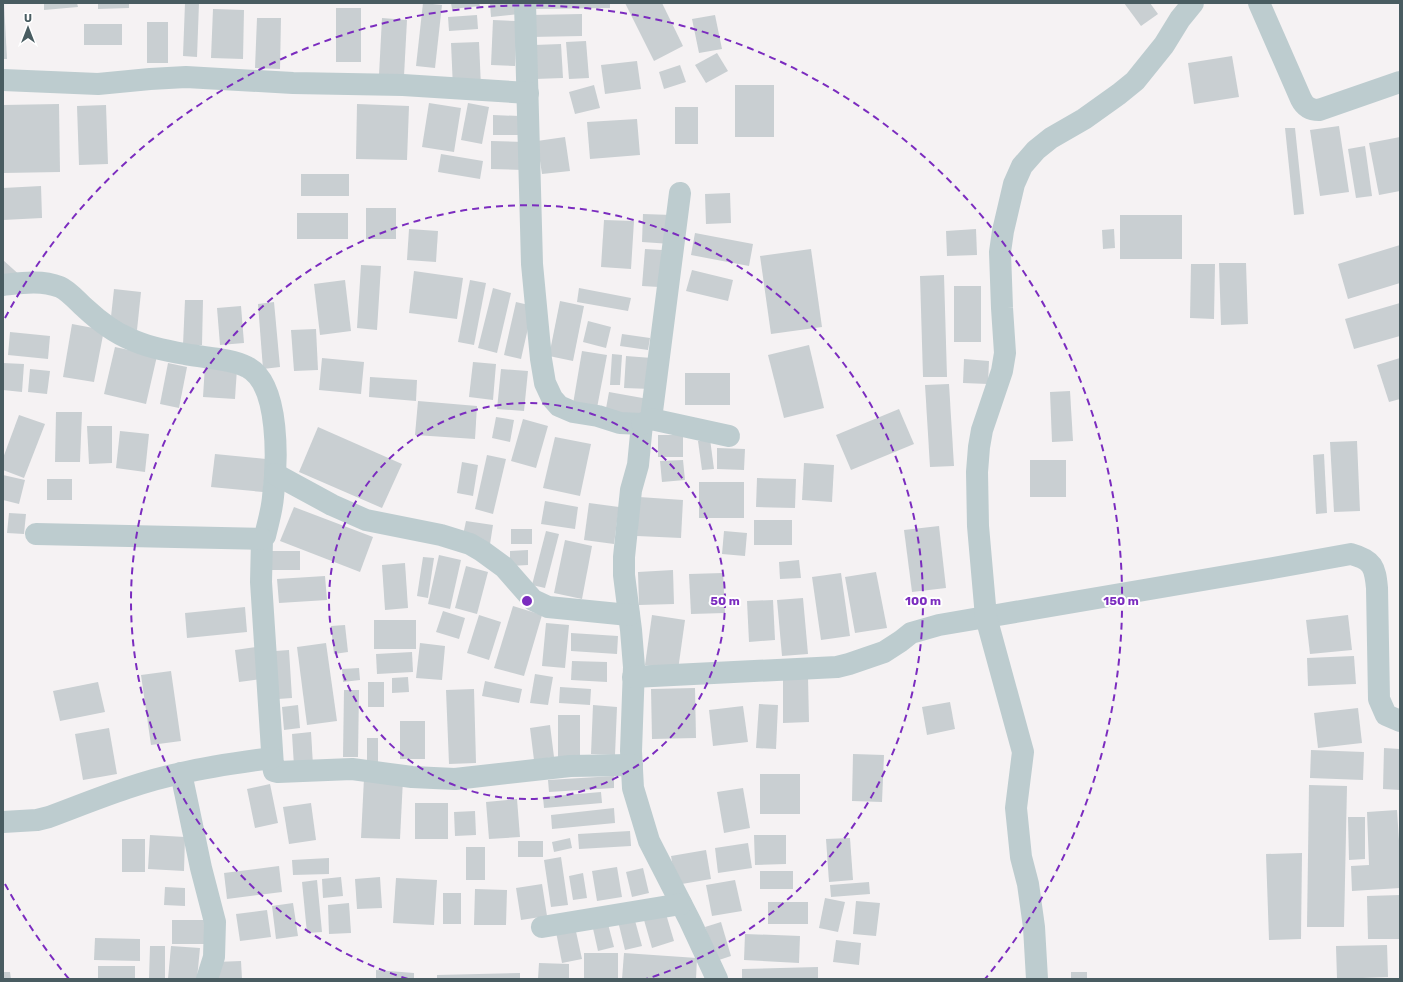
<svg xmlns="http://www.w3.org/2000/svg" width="1403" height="982" font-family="Rubik,sans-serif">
  <rect width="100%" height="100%" fill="#f5f2f3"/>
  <g fill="#c9cfd2">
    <polygon points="3,3 4,3 7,59 3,59"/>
    <polygon points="44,3 77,3 78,7 44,10"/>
    <polygon points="98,3 129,3 129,8 98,9"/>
    <polygon points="185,3 199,3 197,57 183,56"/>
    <polygon points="423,3 442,5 435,68 416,66"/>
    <polygon points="451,3 479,3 480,6 452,9"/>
    <polygon points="490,3 518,3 519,14 491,17"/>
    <polygon points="535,3 610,3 610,8 535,9"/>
    <polygon points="625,3 662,3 683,46 654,61"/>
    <polygon points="1124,3 1150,3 1158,14 1141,26"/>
    <rect x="336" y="8" width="25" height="54"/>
    <polygon points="213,9 244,10 243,59 211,58"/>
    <polygon points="582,14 582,36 530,37 530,15"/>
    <polygon points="477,15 478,29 449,31 448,17"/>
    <polygon points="715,15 722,49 699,53 692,19"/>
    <polygon points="257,18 281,18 280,69 255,68"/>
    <polygon points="382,18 407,20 404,76 379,75"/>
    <polygon points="493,20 517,21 515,66 491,65"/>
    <rect x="147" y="22" width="21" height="41"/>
    <rect x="84" y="24" width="38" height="21"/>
    <polygon points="586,41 589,78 569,79 566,42"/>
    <polygon points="479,42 481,87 453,88 451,43"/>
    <polygon points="561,44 563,78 535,79 534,45"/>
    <polygon points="717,53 728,71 706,83 695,65"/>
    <polygon points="1232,56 1239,97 1194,104 1188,63"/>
    <polygon points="637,61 641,89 605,94 601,65"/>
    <polygon points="680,65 686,82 664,89 659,72"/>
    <polygon points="594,85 600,108 575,114 569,92"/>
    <rect x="735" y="85" width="39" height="52"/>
    <polygon points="429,103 461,108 454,152 422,147"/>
    <polygon points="468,103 489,107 482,144 461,140"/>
    <polygon points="59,104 60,172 3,173 3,105"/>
    <polygon points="357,104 409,106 407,160 356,159"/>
    <polygon points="106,105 108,164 79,165 77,106"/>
    <rect x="675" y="107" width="23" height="37"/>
    <polygon points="493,115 520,116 520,135 493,135"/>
    <polygon points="637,119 640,155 590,159 587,122"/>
    <polygon points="1339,126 1349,192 1320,196 1310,130"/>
    <polygon points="1285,128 1295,128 1304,214 1294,215"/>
    <polygon points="565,137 570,171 542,174 537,141"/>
    <polygon points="1400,137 1400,191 1379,195 1369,143"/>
    <polygon points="491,141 524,142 523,170 491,169"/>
    <polygon points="1365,146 1372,196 1356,198 1348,149"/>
    <polygon points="441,154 483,161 480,179 438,172"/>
    <rect x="301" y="174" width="48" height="22"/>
    <polygon points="41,186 42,218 3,220 3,188"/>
    <polygon points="730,193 731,223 706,224 705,194"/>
    <rect x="366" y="208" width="30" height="31"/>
    <rect x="297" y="213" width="51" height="26"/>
    <polygon points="643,214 672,215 671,244 642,242"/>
    <rect x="1120" y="215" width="62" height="44"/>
    <polygon points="604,220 634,221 631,269 601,267"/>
    <polygon points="409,229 438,231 436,262 407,260"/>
    <polygon points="976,229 977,255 947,256 946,231"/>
    <polygon points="1114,229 1115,248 1103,249 1102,230"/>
    <polygon points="695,233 753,244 749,266 691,255"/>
    <polygon points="1400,245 1400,283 1348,299 1338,264"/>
    <polygon points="645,249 662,250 659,287 642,286"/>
    <polygon points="811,249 822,327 771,334 760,256"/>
    <polygon points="3,260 23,278 3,275"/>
    <polygon points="1219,263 1246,263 1248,324 1221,325"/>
    <polygon points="1191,264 1215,264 1214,319 1190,318"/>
    <polygon points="361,265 381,266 377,330 357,328"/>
    <polygon points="692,270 733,280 728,301 686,291"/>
    <polygon points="414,271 463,278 457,319 409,313"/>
    <polygon points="944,275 947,377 923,377 920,276"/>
    <polygon points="345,280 351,331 320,335 314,284"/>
    <polygon points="470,280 486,283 474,345 458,342"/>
    <rect x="954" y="286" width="27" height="56"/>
    <polygon points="493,288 511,293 497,353 478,348"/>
    <polygon points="579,288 631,298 628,311 577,302"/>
    <polygon points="114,289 141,292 137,330 110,326"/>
    <polygon points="185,300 203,300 202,345 183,345"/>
    <polygon points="560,301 584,306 573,361 549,356"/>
    <polygon points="274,302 280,367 263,369 258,304"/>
    <polygon points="516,302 533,306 521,359 504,355"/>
    <polygon points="1400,303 1400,336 1354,349 1345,319"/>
    <polygon points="241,306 244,343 220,345 217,308"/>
    <polygon points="588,321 611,327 606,348 583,342"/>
    <polygon points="72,324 104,330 94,382 63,377"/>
    <polygon points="316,329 318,370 294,371 291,330"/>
    <polygon points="10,332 50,336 48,359 8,355"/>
    <polygon points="622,334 650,338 648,350 620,346"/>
    <polygon points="809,345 824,408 784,418 768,355"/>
    <polygon points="115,347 157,356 146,404 104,394"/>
    <polygon points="582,351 607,355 597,408 573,404"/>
    <polygon points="612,354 622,355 620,385 610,385"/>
    <polygon points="626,356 652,358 651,389 624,388"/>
    <polygon points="322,358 364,362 361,394 319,390"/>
    <polygon points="1400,358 1400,399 1389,402 1377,365"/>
    <polygon points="964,359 989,361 988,384 963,383"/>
    <polygon points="473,362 496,364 493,400 469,397"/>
    <polygon points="3,363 24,364 22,392 3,390"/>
    <polygon points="168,363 187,367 179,408 160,404"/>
    <polygon points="205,365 237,368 235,399 203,397"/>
    <polygon points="30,369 50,371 47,394 28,392"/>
    <polygon points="501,369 528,371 524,411 497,409"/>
    <rect x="685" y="373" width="45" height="32"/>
    <polygon points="370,377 417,380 416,401 369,397"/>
    <polygon points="949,384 954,466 930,467 925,385"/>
    <polygon points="1070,391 1073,441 1052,442 1050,392"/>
    <polygon points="609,392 648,399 645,420 605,414"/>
    <polygon points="418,401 477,406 475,439 415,435"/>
    <polygon points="899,409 914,444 851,470 836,435"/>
    <polygon points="56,412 82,412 80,462 55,462"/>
    <polygon points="19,415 45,424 24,478 3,470 3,458"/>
    <polygon points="496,417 514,420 510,442 492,438"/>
    <polygon points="523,419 548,426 536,468 511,461"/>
    <polygon points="87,426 112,426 112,463 89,464"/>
    <polygon points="318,427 402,464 382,508 299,472"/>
    <polygon points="120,431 149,434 145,472 116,468"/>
    <rect x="658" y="435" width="25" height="22"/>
    <polygon points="555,437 591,444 580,496 543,488"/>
    <polygon points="710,439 714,469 702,470 698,441"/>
    <polygon points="1357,441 1360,511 1334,512 1330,442"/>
    <polygon points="717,448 745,449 744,470 717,469"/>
    <polygon points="215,454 266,459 263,492 211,487"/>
    <polygon points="1324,454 1327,513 1316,514 1313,455"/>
    <polygon points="487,455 506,459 493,514 475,509"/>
    <polygon points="683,460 685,480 662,482 660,461"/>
    <rect x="1030" y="460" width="36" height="37"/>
    <polygon points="462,462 478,465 473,496 457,493"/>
    <polygon points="804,463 834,465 832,502 802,500"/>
    <polygon points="3,475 25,480 19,504 3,500"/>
    <polygon points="757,478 796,479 795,508 756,507"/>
    <rect x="47" y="479" width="25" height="21"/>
    <rect x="699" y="482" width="45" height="36"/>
    <polygon points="639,497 683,500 681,538 637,536"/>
    <polygon points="545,501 578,507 575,529 541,524"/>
    <polygon points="589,503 619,507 614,544 584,540"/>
    <polygon points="294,507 373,537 360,572 280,541"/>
    <polygon points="9,513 26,514 24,534 7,533"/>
    <rect x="754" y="520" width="38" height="25"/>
    <polygon points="466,521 493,525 490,544 462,540"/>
    <polygon points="939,526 946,588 912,592 904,530"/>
    <rect x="511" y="529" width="21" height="15"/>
    <polygon points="546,531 559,534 545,588 532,585"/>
    <polygon points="724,531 747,533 745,556 722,554"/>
    <polygon points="565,540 592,546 582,599 554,593"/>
    <polygon points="528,550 528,565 510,566 510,551"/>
    <rect x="268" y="551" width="32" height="19"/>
    <polygon points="439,555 461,560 450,609 428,604"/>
    <polygon points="423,557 434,558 428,598 417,596"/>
    <polygon points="799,560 801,578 780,579 779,562"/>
    <polygon points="405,563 408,608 385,610 382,565"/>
    <polygon points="466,566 488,572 477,614 455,608"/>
    <polygon points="673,570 674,604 639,605 638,572"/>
    <polygon points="876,572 887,628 855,633 845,577"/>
    <polygon points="723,573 725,613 691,614 689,574"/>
    <polygon points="841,573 850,636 821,640 812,577"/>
    <polygon points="325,576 327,600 279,603 277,579"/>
    <polygon points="803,598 808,654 782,656 777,600"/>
    <polygon points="773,600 775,640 749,642 747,601"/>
    <polygon points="513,606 542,615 524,676 494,668"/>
    <polygon points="245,607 247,632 187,638 185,613"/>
    <polygon points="443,611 465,618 459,639 436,632"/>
    <polygon points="479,615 501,622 489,660 467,653"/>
    <polygon points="652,615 685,620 678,670 645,665"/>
    <polygon points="1348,615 1352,650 1310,654 1306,620"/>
    <rect x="374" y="620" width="42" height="29"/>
    <polygon points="546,623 569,625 565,668 542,666"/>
    <polygon points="345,625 348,652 334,654 331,626"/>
    <polygon points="571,633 618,636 617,654 571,651"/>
    <polygon points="326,643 337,721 307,725 297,647"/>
    <polygon points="420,643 445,646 442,680 416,678"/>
    <polygon points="256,647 261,679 239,682 235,650"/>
    <polygon points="289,650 292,698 278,699 275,651"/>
    <polygon points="412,652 413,672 377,674 376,654"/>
    <polygon points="1354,656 1356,684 1308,686 1307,658"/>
    <polygon points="572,661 607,662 607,682 571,680"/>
    <polygon points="359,668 360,680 343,682 342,669"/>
    <polygon points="171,671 181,741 151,745 141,675"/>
    <polygon points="535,674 553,677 548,705 530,703"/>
    <polygon points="408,677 409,692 392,693 392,678"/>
    <polygon points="808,677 809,722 783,723 783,678"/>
    <polygon points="485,681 522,689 519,703 482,696"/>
    <polygon points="98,682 105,712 60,721 53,691"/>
    <rect x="368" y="682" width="16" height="25"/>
    <polygon points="560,687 591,689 590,705 559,703"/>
    <polygon points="695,688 696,738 652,739 651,689"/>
    <polygon points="474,689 476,763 449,764 446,690"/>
    <polygon points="344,690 359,690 358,757 343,757"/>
    <polygon points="950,702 955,729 927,735 922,707"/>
    <polygon points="759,704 778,705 776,749 756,748"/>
    <polygon points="298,705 300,728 284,730 282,707"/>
    <polygon points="593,705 617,707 615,755 591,754"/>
    <polygon points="743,706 748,742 713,746 709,710"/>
    <polygon points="1358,708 1362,743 1318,748 1314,713"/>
    <rect x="558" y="715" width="22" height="42"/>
    <rect x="400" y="721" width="25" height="38"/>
    <polygon points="550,725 554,757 534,760 530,728"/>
    <polygon points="109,728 117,774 83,780 75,734"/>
    <polygon points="311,732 313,765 294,766 292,734"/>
    <rect x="367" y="738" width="11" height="26"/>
    <polygon points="1384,748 1400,749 1400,790 1383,789"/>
    <polygon points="1311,750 1364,752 1363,780 1310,778"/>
    <polygon points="853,754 884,755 882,802 852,801"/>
    <rect x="760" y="774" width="40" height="40"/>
    <polygon points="614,776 614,788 549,792 548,780"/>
    <polygon points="364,778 403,779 400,839 361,838"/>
    <polygon points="270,784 278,823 255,828 247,789"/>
    <polygon points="1309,785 1347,786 1344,927 1307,927"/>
    <polygon points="743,788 750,828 724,833 717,792"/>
    <polygon points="601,792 602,803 544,808 543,797"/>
    <polygon points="517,799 520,837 489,839 486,802"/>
    <polygon points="311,803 316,840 289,844 283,807"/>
    <rect x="415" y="803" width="33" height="36"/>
    <polygon points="614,808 615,823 552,829 551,815"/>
    <polygon points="1397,810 1400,856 1400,888 1352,891 1351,866 1369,865 1367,812"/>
    <polygon points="475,811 476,835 455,836 454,812"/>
    <polygon points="1348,817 1365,817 1365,859 1349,860"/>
    <polygon points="630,831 631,846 579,849 578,834"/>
    <polygon points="150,835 185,837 184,871 148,869"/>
    <polygon points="754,835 786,835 786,864 755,865"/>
    <polygon points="570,838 572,848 554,852 552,842"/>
    <polygon points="850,838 853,880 829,882 826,839"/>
    <rect x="122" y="839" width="23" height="33"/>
    <rect x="518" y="841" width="25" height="16"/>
    <polygon points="748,843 752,868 718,873 715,848"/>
    <rect x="466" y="847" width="19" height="33"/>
    <polygon points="706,850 711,879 676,885 671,856"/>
    <polygon points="1302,853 1301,939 1269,940 1266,854"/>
    <polygon points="561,857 568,905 551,907 544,860"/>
    <polygon points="329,858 329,874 293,875 292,860"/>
    <polygon points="279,866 282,892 227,899 224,873"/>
    <polygon points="617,867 622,897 597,901 592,871"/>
    <polygon points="643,868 649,893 632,897 626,872"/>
    <rect x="760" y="871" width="33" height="18"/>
    <polygon points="583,873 587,898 573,900 569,876"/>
    <polygon points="341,877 343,896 323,898 322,879"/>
    <polygon points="380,877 382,908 357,909 355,879"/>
    <polygon points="396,878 437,880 434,925 393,923"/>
    <polygon points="317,880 322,932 307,933 302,882"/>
    <polygon points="735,880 742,911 712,916 706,885"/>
    <polygon points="869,882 870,894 831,897 830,885"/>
    <polygon points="542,884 547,916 521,920 516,888"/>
    <polygon points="165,887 185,888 185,906 164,905"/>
    <polygon points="475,889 507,890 506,925 474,925"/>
    <rect x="443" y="893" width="18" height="31"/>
    <polygon points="1400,895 1400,939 1368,939 1367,896"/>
    <polygon points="825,898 845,902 838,932 819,928"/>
    <polygon points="856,901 880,903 876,936 853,934"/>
    <rect x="768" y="902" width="40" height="22"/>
    <polygon points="293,903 298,936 276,939 272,906"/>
    <polygon points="349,903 351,933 329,934 328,905"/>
    <polygon points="267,910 271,937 240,941 236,914"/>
    <polygon points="666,914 674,941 652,948 644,920"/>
    <polygon points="634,917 642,946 625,950 618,921"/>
    <rect x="172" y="920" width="36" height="24"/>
    <polygon points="607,920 614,947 598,951 592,924"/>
    <polygon points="721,922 731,956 716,961 705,927"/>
    <polygon points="575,927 582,959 562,963 556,932"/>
    <polygon points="745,934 800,936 799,963 744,960"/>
    <polygon points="95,938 140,939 140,961 94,960"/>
    <polygon points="836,940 861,943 859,965 833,962"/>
    <polygon points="1387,945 1388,977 1337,979 1336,946"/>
    <polygon points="150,946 165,946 165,979 149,979"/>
    <polygon points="171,946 200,948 197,979 168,979"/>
    <rect x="584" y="953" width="34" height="26"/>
    <polygon points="624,953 697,958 696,979 622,979"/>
    <polygon points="241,961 242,979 216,979 216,962"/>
    <polygon points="539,963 569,964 569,979 538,979"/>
    <rect x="98" y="966" width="37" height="13"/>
    <polygon points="818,967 818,979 742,979 742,969"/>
    <polygon points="376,970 414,973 414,979 376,979"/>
    <polygon points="3,972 10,972 11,979 3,979"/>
    <rect x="1071" y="972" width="16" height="7"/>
    <polygon points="520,973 520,979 437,979 437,975"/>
  </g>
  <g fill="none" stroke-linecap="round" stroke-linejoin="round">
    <g stroke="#bdcccf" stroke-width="22">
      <polyline points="525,3 532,264 541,359 545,383 552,398 559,406 573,412 598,416 620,423 642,424 638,465 631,490 624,557 624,575 631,630 634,667 631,751 633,788 649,841 690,921 717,979"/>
      <path d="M1259 3 1301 99C1305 107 1310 110 1319 110L1400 82"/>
      <polyline points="3,80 98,84 150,79 186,77 293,83 403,85 528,93"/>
      <path d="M3 285C22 283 41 280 60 287 69 291 78 302 85 308 99 321 113 332 130 339 147 347 167 351 185 354 204 358 230 358 247 367 281 384 277 465 273 497 272 510 268 523 265 536L262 539 261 582 273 766 274 771 278 772 352 769 412 777 455 779 570 766 632 765"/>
      <polyline points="651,419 680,193"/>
      <polyline points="642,424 651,419 729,436"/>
      <polyline points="275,474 332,505 366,520 441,535 470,544 482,551 504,567 533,600 548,607 629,615"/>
      <polyline points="36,534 262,539"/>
      <path d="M633 677 837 667 849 664 884 652 901 641 911 633 939 625 1273 568 1351 554C1373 560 1375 567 1377 588L1379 699 1386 715 1400 721"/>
      <polyline points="181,773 201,868 215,922 214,957 207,979"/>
      <path d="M3 822 37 820 49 817C92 801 137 782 182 773 212 766 242 762 272 758"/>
      <polyline points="542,927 681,904"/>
      <polyline points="1037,979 1034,927 1028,884 1021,857 1016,808 1023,752 986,617 978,526 977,472 979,447 982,430 1002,371 1005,353 1002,308 1000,252 1003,231 1014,184 1022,166 1036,150 1051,138 1084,119 1119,94 1135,81 1164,45 1180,19 1193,3"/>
    </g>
  </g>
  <g fill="none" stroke="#7b2cbf" stroke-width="2" stroke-dasharray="7 5">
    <circle cx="527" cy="601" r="198"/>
    <path d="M408 979A396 396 0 1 1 646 979"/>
    <path d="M69 979A594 594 0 0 1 5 884M5 318A594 594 0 1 1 985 979"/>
  </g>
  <circle cx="527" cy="601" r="6" fill="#7b2cbf" stroke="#fff" stroke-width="2"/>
  <g font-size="12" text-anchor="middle" font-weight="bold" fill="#7b2cbf" stroke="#fff" stroke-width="4" stroke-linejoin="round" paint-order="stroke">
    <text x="725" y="605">50 m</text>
    <text x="923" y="605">100 m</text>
    <text x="1121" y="605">150 m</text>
  </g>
  <rect width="1403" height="982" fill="none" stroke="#495c61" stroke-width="8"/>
  <g transform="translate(28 28)" stroke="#ffffff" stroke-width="3" paint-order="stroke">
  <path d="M0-3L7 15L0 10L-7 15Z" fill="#495c61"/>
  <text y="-6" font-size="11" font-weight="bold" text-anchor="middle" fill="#495c61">U</text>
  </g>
</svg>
